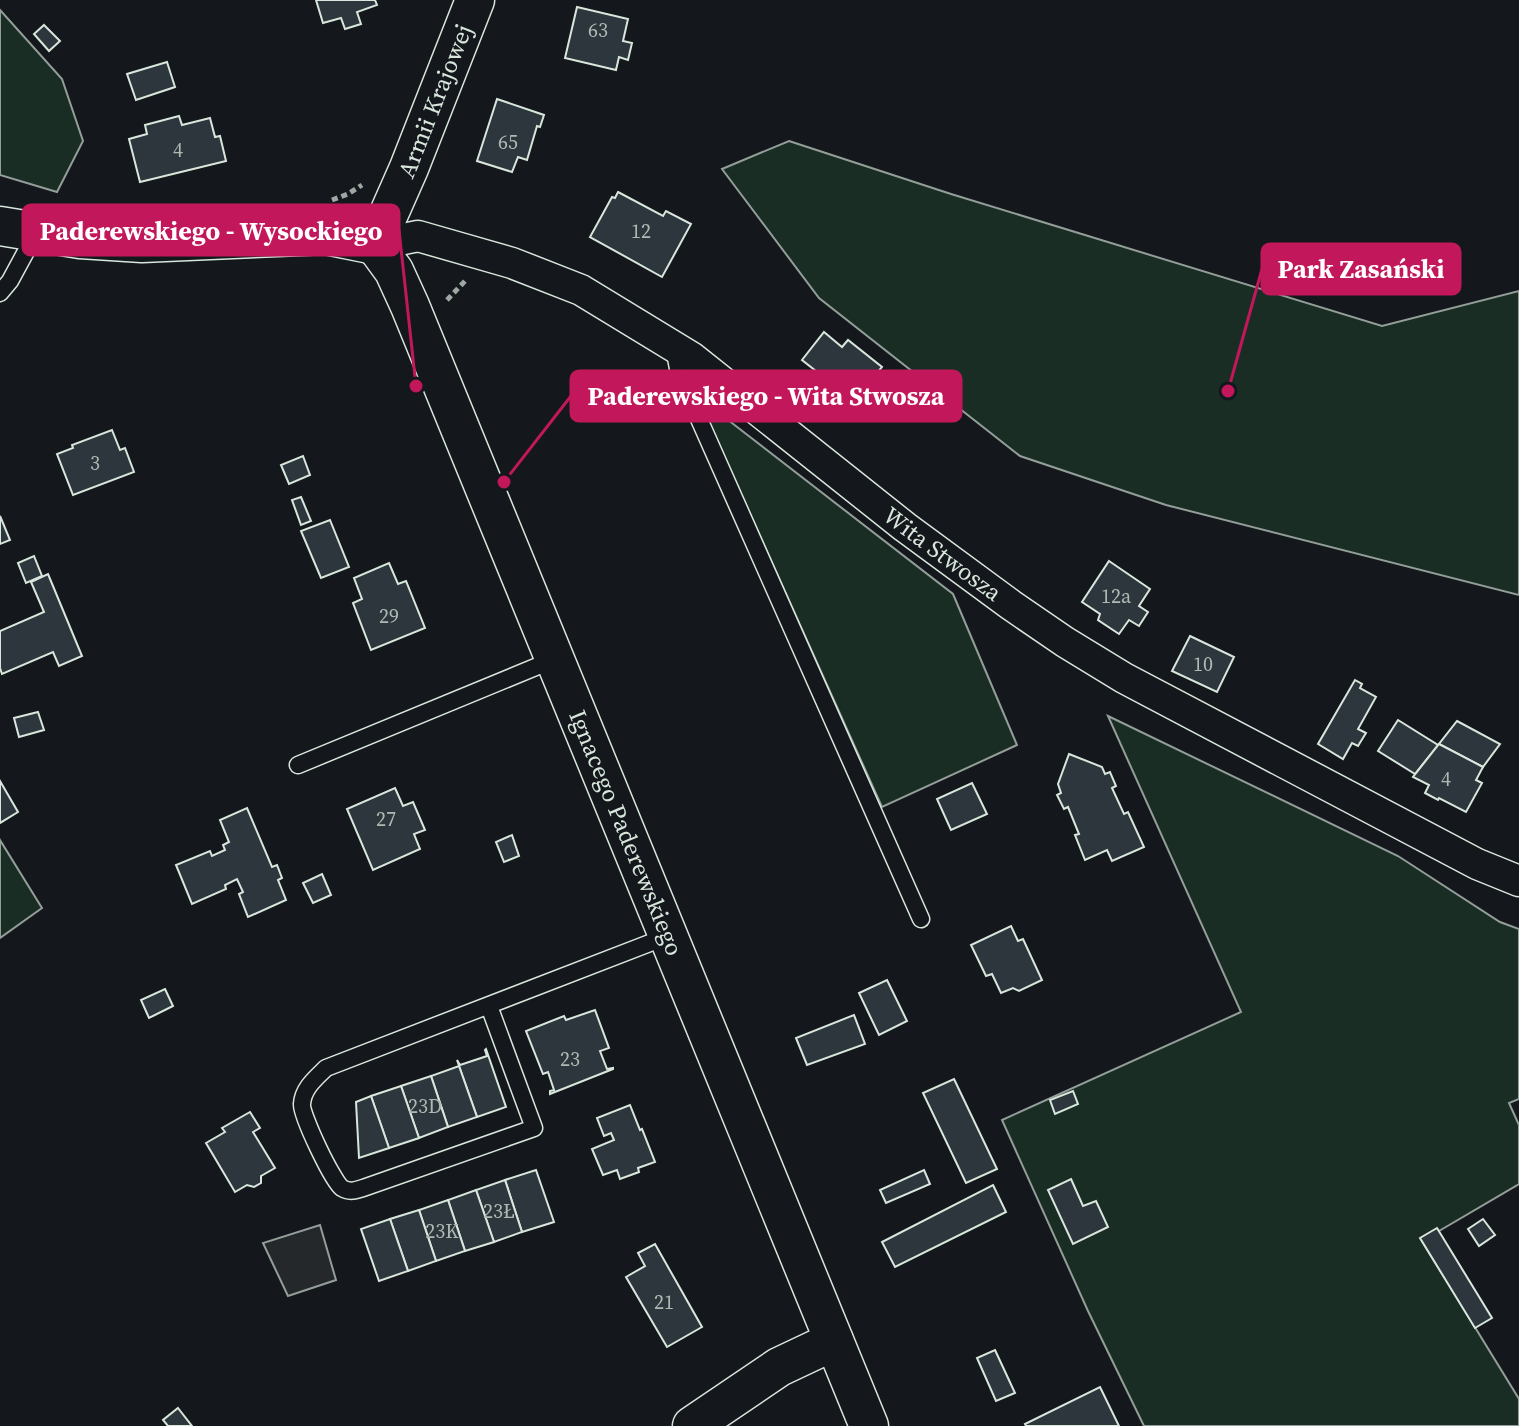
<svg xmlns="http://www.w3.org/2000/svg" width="1519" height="1426" font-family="'Source Serif 4',serif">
  <rect width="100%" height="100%" fill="#14181c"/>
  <g fill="#1a2d24" stroke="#939e99" stroke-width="2">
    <polygon points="0,10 62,79 83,141 57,192 0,175"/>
    <polygon points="789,141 951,194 1382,326 1519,291 1519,595 1166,505 1020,456 819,298 722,169"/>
    <polygon points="697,396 953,594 1017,745 882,807"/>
    <polygon points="1108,716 1398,856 1500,922 1519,929 1519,1099 1509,1103 1519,1125 1519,1184 1422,1241 1519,1399 1519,1426 1144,1426 1088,1311 1002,1120 1241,1012"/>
    <polygon points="0,840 42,908 0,938"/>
  </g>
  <polygon fill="#24282b" stroke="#939e99" stroke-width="2" points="320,1225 336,1280 288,1296 263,1243"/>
  <g fill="#2c363c" stroke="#d8e6dc" stroke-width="2">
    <polygon points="316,0 375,0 377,5 357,12 361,24 345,29 341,18 323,23"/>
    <polygon points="577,7 628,19 623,41 632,43 628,60 619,57 616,70 565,58"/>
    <polygon points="44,25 60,41 49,51 34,34"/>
    <polygon points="167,62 175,87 136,100 127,74"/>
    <polygon points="497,99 544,115 540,127 537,126 527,160 518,157 512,172 477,161"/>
    <polygon points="179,116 182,125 210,118 215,137 220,136 226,161 140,182 129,139 147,134 145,125"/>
    <polygon points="618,192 663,216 666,211 691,224 662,277 590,237 612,197 615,198"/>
    <polygon points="824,332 842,347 848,340 882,367 872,379 880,385 880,392 875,399 868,399 856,413 829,394 835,386 802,360"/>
    <polygon points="112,430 120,450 125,448 134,472 73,495 57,454 73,448 72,445"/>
    <polygon points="303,456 310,475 289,484 281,465"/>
    <polygon points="301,497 311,521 301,525 292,500"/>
    <polygon points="0,516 10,540 0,544"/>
    <polygon points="330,520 349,567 321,578 301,531"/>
    <polygon points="34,556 42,576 26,583 18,563"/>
    <polygon points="1109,561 1150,589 1139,606 1148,612 1139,626 1129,620 1119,634 1098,620 1100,614 1082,602"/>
    <polygon points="389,563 398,584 406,581 425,628 371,650 353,603 362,599 354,578"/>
    <polygon points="48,574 82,656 59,666 53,652 2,674 0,668 0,631 44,612 31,582"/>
    <polygon points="1190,636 1234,657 1217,692 1172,671"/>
    <polygon points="1355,680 1362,684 1360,688 1376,697 1358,729 1366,733 1358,746 1352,743 1343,759 1318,744"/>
    <polygon points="38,712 44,730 19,737 14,718"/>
    <polygon points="1398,720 1438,745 1415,774 1378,751"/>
    <polygon points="1457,721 1500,744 1483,767 1439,744"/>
    <polygon points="1439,744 1483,767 1476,780 1482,783 1466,812 1439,798 1438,800 1425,793 1429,785 1413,777"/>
    <polygon points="1069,754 1102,767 1105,774 1110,772 1116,786 1112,788 1124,814 1128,812 1144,847 1112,861 1107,850 1085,860 1075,835 1079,834 1068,807 1064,809 1057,795 1061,793 1058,784"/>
    <polygon points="0,781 18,812 0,823"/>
    <polygon points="972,783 987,814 951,830 937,799"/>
    <polygon points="395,788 403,806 413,802 425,830 414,834 420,849 373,870 347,809"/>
    <polygon points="247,808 272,867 277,865 282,878 278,880 286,900 248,917 239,894 243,892 237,879 225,885 226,889 192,904 176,865 210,851 212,856 225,850 223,845 229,842 220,820"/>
    <polygon points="512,835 519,856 504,862 496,842"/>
    <polygon points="322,874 331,895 313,903 303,883"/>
    <polygon points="1011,926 1018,941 1023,939 1042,980 1019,991 1013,988 1001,993 992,974 986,976 971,945"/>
    <polygon points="887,980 907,1021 879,1035 859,993"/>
    <polygon points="165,989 173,1006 149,1018 141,1000"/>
    <polygon points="595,1010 609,1048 600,1051 607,1069 613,1068 613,1069 550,1094 550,1091 554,1090 548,1072 543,1074 526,1031 564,1016 566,1020"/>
    <polygon points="854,1015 865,1044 807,1065 796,1038"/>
    <polygon points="486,1049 506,1107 477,1117 457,1060 460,1065 487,1056 485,1050"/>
    <polygon points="459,1066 477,1117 448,1127 431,1076"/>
    <polygon points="431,1076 448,1127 419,1138 401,1086"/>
    <polygon points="954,1079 997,1169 966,1183 923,1093"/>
    <polygon points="401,1086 419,1138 389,1148 371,1096"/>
    <polygon points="1073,1091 1078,1104 1055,1114 1050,1100"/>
    <polygon points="371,1096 389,1148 359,1158 356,1102"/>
    <polygon points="630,1105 640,1130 642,1129 655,1162 638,1168 639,1172 620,1179 617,1170 603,1175 592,1149 614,1140 611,1133 604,1136 597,1118"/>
    <polygon points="250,1112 260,1128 253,1132 275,1168 261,1176 261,1183 254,1187 247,1185 235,1192 206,1143 225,1132 222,1128"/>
    <polygon points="536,1170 554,1222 522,1232 505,1180"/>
    <polygon points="924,1170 930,1184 886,1203 880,1190"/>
    <polygon points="1071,1179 1083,1206 1096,1201 1108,1227 1073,1244 1048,1190"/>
    <polygon points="505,1180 522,1232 494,1242 476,1190"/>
    <polygon points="993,1185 1006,1212 895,1267 882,1242"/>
    <polygon points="476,1190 494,1242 465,1251 448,1200"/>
    <polygon points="448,1200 465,1251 436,1261 419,1210"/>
    <polygon points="419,1210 436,1261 408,1271 390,1219"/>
    <polygon points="390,1219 408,1271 379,1281 361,1229"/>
    <polygon points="1483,1219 1495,1235 1479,1246 1468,1229"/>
    <polygon points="1437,1228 1492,1318 1475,1328 1420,1238"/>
    <polygon points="655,1244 702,1327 667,1347 626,1277 645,1266 638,1253"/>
    <polygon points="995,1350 1015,1393 996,1401 977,1358"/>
    <polygon points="1100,1387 1119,1426 1026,1426 1025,1424"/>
    <polygon points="178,1408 192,1426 168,1426 163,1420"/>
  </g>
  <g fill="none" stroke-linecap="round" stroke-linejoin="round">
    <g stroke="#d8e6dc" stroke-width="19">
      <g id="service">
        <polyline points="0,293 10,281 36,233"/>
        <polyline points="674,347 679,374 921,919"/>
        <polyline points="298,765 555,659"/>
        <path d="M489 1006 534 1128 366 1187C357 1190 350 1193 342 1188 333 1182 301 1115 302 1104 303 1088 316 1078 326 1068L668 936"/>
      </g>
    </g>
    <g stroke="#d8e6dc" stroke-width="33">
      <g id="minor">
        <path id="s1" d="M375 245 418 236 512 263 581 290 691 357 905 527 1011 605 1065 642 1124 678 1477 864 1519 881"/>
      </g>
    </g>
    <g stroke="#d8e6dc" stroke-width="41">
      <g id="tertiary">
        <polyline points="0,226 80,239 142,243 325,235 375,245"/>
        <path id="s2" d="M375 245 394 271 410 306 869 1426"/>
        <path id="s3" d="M375 245 409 168 475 0"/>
        <polyline points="692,1426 779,1367 834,1341"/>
      </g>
    </g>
    <g stroke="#9da8a2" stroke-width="5" stroke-dasharray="6 4" stroke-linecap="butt">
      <polyline points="332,200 348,194 362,185"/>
      <polyline points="447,300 465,281"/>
    </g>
    <use href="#service" stroke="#14181c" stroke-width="16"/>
    <use href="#minor" stroke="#14181c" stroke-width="30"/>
    <use href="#tertiary" stroke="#14181c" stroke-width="38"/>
  </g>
  <g text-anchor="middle" stroke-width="6" stroke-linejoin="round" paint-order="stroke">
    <g font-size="20" fill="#adbab4">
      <text x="598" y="37">63</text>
      <text x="508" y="149">65</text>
      <text x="178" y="157">4</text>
      <text x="641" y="238">12</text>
      <text x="95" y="470">3</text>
      <text x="1116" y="603">12a</text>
      <text x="389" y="623">29</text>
      <text x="1203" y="671">10</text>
      <text x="1446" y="786">4</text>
      <text x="386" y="826">27</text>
      <text x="570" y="1066">23</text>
      <text x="425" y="1113">23D</text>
      <text x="499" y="1218">23Ł</text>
      <text x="442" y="1238">23K</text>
      <text x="664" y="1309">21</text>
    </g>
    <g font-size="24" fill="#d8e6dc" stroke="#14181c">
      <text dy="8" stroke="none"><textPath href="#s3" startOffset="156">Armii Krajowej</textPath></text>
      <text dy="8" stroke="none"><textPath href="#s1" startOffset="664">Wita Stwosza</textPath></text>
      <text dy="8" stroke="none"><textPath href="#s2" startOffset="640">Ignacego Paderewskiego</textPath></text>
    </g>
  </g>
  <path fill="none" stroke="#c2185b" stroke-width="3" d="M416 386L399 230M1228 391L1262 269M504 482L571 396"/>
  <g fill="#c2185b" stroke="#14181c" stroke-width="3">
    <circle cx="416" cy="386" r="8"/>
    <circle cx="1228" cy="391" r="8"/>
    <circle cx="504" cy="482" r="8"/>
  </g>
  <g fill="#c2185b" stroke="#c2185b" stroke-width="3">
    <rect x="23" y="205" width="376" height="50" rx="8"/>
    <rect x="1262" y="244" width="198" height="50" rx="8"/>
    <rect x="571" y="371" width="390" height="50" rx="8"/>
  </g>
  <g font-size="26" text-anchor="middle" font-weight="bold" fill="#fff">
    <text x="211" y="240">Paderewskiego - Wysockiego</text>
    <text x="1361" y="278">Park Zasański</text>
    <text x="766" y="405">Paderewskiego - Wita Stwosza</text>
  </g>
</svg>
